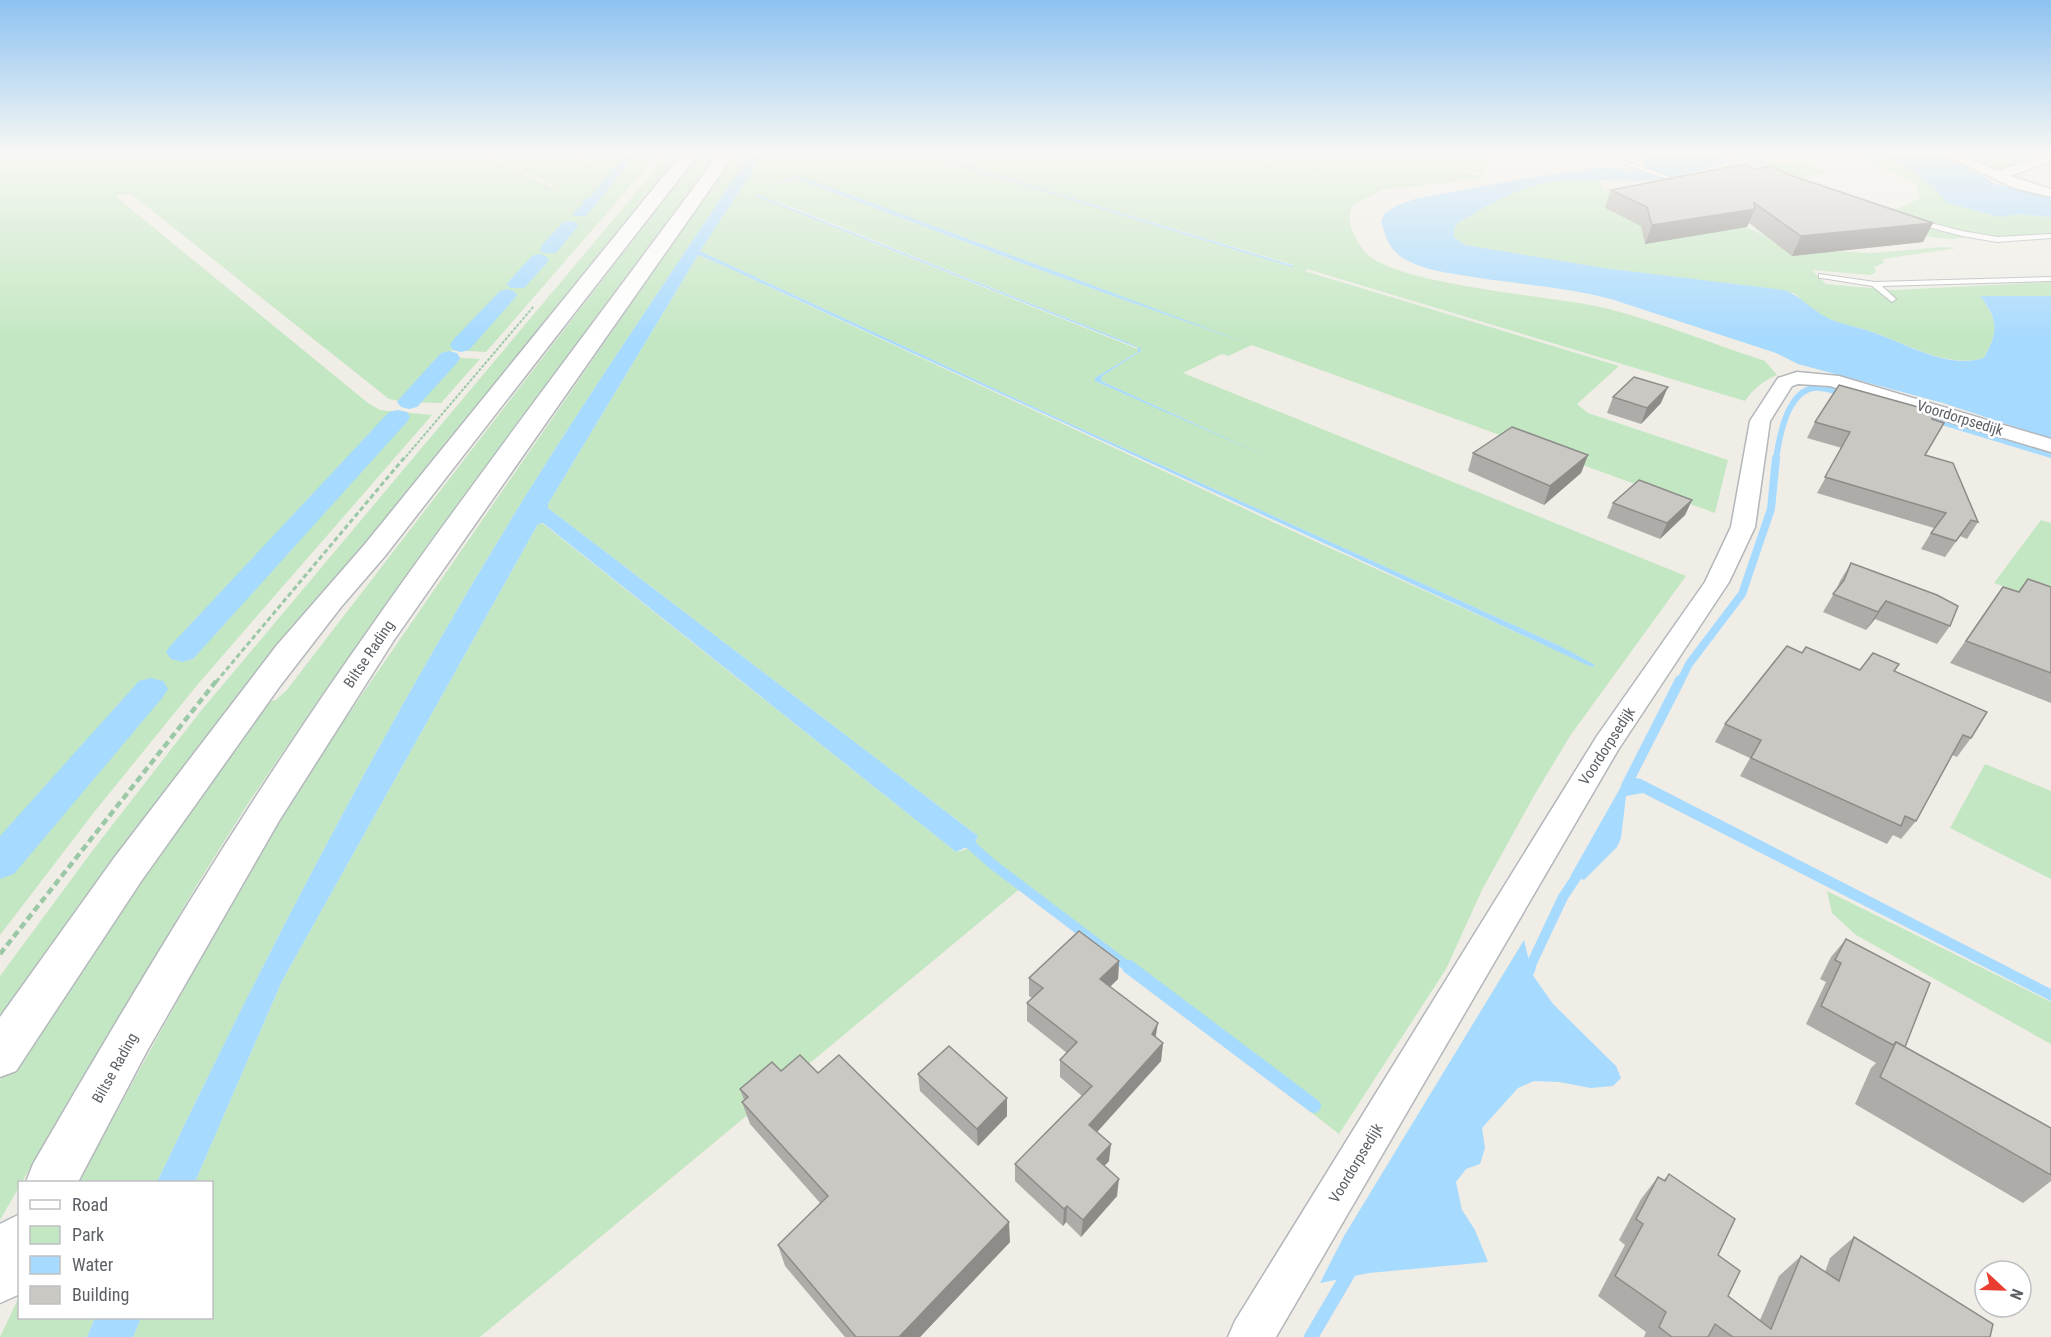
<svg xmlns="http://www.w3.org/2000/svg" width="2051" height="1337" font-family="'Roboto Condensed',sans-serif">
  <rect width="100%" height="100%" fill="#efede6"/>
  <g fill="#c3e7c2" fill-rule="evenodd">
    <polygon points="0,152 476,152 560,191 551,184 483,152 565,152 590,163 595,162 573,152 629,152 616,168 607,170 612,172 591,196 582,200 584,202 572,216 584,216 639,152 660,152 486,352 452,350 446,357 480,359 441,403 404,402 389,399 130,193 115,196 368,403 380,410 432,415 198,684 95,811 0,935"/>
    <polygon points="670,152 682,152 0,1034 0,976 93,850 200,712"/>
    <polygon points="701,152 718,152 326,689 249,802 198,883 22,1182 20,1182 19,1187 0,1220 0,1080 265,702 276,700 286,691"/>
    <path d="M736 152H752C678 263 602 374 531 487 392 711 270 945 157 1182H78L257 856 301 783Z"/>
    <path d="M765 152H914L1292 267 1294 265 920 152H1228L1346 182 1232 152H1384L1426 162 1390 152H1496L1494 157 1473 154 1491 159 1483 173 1445 166 1483 177H1494L1382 190 1354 204C1348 212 1349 226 1354 234 1357 241 1361 248 1366 253 1398 286 1558 296 1609 309 1662 323 1713 344 1765 361L1777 375C1763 381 1754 388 1745 401L1307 269 1305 271 1619 366 1577 404 1588 413 1728 460 1715 513 1252 345 1228 356 1222 354 1183 373 1686 576 1570 736 1535 794 1482 890 1446 969 1339 1134 1022 887 480 1337H133L141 1318H212V1182H195L282 981 538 524 542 523 956 852C967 850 975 846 978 836L548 508V504L698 255 729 268 1275 523 1593 667 1560 646 1053 416 700 251ZM797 177 813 181 1232 338 1040 270 798 179 768 186ZM756 196 782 203 1129 343 1142 350 1141 351 1102 376 1101 381 1231 440 1097 382 1095 378 1138 352V349Z"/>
    <polygon points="1724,152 1757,152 1753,155 1780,164 1813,166 1826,170 1826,172 1801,179"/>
    <path d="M1852 152C1860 152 1870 151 1877 153 1903 160 1931 182 1947 203L2000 217 2018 214 2051 217V233L2009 238 1980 235 1953 239 1937 238 1922 235 1892 211 1920 198 1917 185Z"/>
    <path d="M1936 152H2045C2029 158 2002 171 1986 170 1970 170 1950 158 1936 152Z"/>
    <path d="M1600 179 1603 189 1619 194 1615 214 1647 207 1740 225 1801 250 1875 253 1942 247 1957 248 1882 259 1884 263 1874 267 1876 272 1871 275 1812 270 1826 284 1894 290 2051 282V296H1981C1998 323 1999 329 1984 358 1947 369 1906 343 1872 332 1858 327 1841 324 1827 318 1815 313 1804 302 1794 293L1604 268 1465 245 1454 237V228L1458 223C1483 207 1513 189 1543 183 1562 179 1581 180 1600 179Z"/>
    <polygon points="2041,520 2051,523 2051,604 1994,583"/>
    <polygon points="1985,764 2051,791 2051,879 1950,828"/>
    <polygon points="1827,891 2051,1002 2051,1044 1856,935 1832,913"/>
    <polygon points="19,1297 20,1318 95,1318 87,1337 0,1337"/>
  </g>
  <g fill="#a6daff">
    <polygon points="629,152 639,152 586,216 572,216 584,202 581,201 591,196 611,172 605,170 616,168"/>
    <path d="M752 152H765L700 251 1053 416 1560 646 1595 665 1593 667 1587 665 729 268 698 255 548 504V508L978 836 975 843 956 852 543 523 538 524 282 981 195 1182H157C270 945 392 711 531 487 602 374 678 263 752 152Z"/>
    <polygon points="914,152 920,152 1295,266 1292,267"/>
    <path d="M1637 152H1725L1721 156 1729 162C1701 170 1670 181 1640 181 1608 181 1576 177 1544 183 1514 189 1484 207 1458 223L1454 228V237L1465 245 1604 268 1784 290C1800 295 1810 309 1826 317 1839 324 1855 326 1869 331 1904 342 1946 370 1984 358 1998 332 1999 320 1980 296H2051V439L1943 403 1798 364 1776 353 1611 299C1563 286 1511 284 1461 275 1441 272 1417 268 1400 256 1388 247 1385 235 1381 221L1385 213 1398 205 1415 199 1516 180 1603 167 1631 170 1647 167Z"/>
    <path d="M1876 152H1936L1971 169 1995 184 2051 197V217L2018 214 2000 217 1947 203C1928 178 1904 166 1876 152Z"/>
    <polygon points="797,177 813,181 1252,345 1040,270 798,179 767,186"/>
    <polygon points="759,195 1129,343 1141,349 1141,351 1102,376 1101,381 1268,457 1095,381 1095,378 1138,352 1138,348 756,196"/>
    <polygon points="1627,776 1641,779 2051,989 2051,1001 1643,793 1626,796 1621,838 1617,847 1584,880 1571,875"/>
    <polygon points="1524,940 1532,974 1553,1004 1616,1066 1621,1078 1613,1086 1591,1088 1559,1082 1534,1081 1518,1088 1482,1128 1485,1148 1480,1164 1466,1169 1456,1182 1462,1210 1475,1230 1488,1262 1369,1273 1320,1283 1344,1236"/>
    <polygon points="95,1318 141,1318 133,1337 87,1337"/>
  </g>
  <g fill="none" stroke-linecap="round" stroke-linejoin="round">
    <g stroke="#a6daff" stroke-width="6">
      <polyline points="1922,416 2051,455"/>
      <path d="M1776 460C1779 437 1787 393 1813 388 1823 386 1837 392 1846 394"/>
    </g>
    <polyline stroke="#a6daff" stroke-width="8" points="1680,682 1689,664 1742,594 1771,509 1776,458"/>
    <g stroke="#a6daff" stroke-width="10">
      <polyline points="1626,786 1680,680"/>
      <polyline points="963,838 991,863 1131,969"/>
      <polyline points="1529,969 1563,897 1583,867"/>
    </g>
    <g stroke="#a6daff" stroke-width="14">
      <polyline points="1129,967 1314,1106"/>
      <polyline points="1525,976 1529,967"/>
      <polyline points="1311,1337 1351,1269"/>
    </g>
    <g fill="#a6daff" fill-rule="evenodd">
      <polygon points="569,221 575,222 578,226 575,230 556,253 542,253 540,249 542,245 563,222"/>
      <polygon points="539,254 546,256 549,260 546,264 524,288 510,288 507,284 510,280 532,256"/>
      <polygon points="507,289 514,291 517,295 514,299 469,350 461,352 453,350 450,345 453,340 500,291"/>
      <polygon points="449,351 457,353 460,358 457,363 417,407 409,409 401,407 397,402 401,397 441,353"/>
      <polygon points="398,410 407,412 410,417 407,422 193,659 182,662 171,659 166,652 171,645 389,412"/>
      <polygon points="151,678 163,681 168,689 163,697 14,874 0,879 0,836 139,681"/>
    </g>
    <g stroke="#b3b6ba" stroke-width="2">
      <g id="lane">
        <polygon points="1607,156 1611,156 1689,184 1684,185 1607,158"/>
        <polygon points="1916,219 1962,231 1997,237 2051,234 2051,238 1997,242 1962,236 1913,223 1912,221"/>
        <polygon points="1819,274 1875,282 2051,277 2051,281 1882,286 1896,299 1892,302 1872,286 1822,278 1819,278"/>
      </g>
    </g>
    <g stroke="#b3b6ba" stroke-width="3">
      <g id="street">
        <polygon points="1937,152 1955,152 1998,171 2051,153 2051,161 2010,176 2051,189 2051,197 2014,188"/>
        <polygon points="1797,372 1839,376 2051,439 2051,452 1830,386 1798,384 1792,386 1770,421 1755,527 1729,582 1618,750 1276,1337 1228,1337 1235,1321 1597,736 1705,582 1731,527 1750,421 1778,378"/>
      </g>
    </g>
    <g stroke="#b4b8bd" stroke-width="3">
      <g id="secondary">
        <polygon points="683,152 700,152 385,556 341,607 280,686 142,880 16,1071 0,1077 0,1017 114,858 277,645 365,544"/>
        <path d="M720 152H736L394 640 279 821 147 1051 78 1182H26L33 1164C139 981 248 800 370 628 483 467 603 311 720 152Z"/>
        <polygon points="20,1214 20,1294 0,1303 0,1224"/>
      </g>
    </g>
    <polyline stroke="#9bc8a7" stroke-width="2" stroke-dasharray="3 1.5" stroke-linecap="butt" points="403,460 534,306"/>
    <polyline stroke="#9bc8a7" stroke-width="3" stroke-dasharray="5 3" stroke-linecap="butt" points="216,682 404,458"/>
    <polyline stroke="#9bc8a7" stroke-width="4.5" stroke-dasharray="7 4" stroke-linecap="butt" points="0,954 217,680"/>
    <use href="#lane" fill="#fff" fill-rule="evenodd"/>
    <use href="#street" fill="#fff" fill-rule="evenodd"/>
    <use href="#secondary" fill="#fff" fill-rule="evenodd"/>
  </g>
  <g fill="#aeaca8">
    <polygon points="1744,164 1923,242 1792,256 1749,223 1747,227 1645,244 1641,226 1605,208 1611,190"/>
    <polygon points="1613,397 1661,403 1641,424 1607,413"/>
    <polygon points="1932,419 1925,455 1978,522 1967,539 1960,536 1945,557 1921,549 1934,528 1817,493 1842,448 1807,438 1815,422"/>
    <polygon points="1473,453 1588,455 1581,473 1544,505 1468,471"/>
    <polygon points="1692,500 1685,515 1660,539 1607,518 1613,503"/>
    <polygon points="1851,563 1950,626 1937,644 1875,619 1866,630 1823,612 1836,590 1840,581"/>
    <polygon points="2028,579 2051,587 2051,703 1950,663 2003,587 2018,592"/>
    <polygon points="1802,653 1860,670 1894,671 1971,738 1957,757 1952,755 1916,821 1901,839 1893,835 1887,844 1740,776 1750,758 1715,742 1725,724"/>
    <polygon points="1846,939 1905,1047 2051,1175 2051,1181 2023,1203 1855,1104 1871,1068 1876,1063 1806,1024 1826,982 1820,979 1831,957"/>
    <polygon points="1119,961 1118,979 1110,987 1156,1037 1163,1043 1161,1061 1097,1132 1109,1161 1104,1166 1117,1196 1081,1237 1066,1222 1063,1226 1015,1181 1015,1164 1082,1096 1060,1077 1060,1060 1067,1053 1027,1021 1027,1003 1032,998 1029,996 1029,978"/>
    <polygon points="781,1071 818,1073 1010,1242 920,1337 845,1337 785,1266 778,1245 821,1204 750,1124 742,1102 744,1100 740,1089"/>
    <polygon points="918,1074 1007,1116 978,1146 920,1091"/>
    <polygon points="1669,1174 1718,1255 1728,1296 1760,1320 1779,1276 1801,1256 1825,1272 1830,1258 1854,1237 1990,1337 1644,1337 1646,1332 1598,1296 1625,1245 1619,1240 1641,1199 1658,1177 1663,1181"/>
  </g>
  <g fill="#8d8c88">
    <polygon points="1755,209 1747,227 1645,244 1652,225"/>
    <polygon points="1933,223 1923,242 1792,256 1801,236"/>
    <polygon points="1668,387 1661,403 1641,424 1647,408"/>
    <polygon points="1588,455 1581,473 1544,505 1550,486"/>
    <polygon points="1692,500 1685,515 1660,539 1667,523"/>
    <polygon points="1886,601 1875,619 1866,630 1878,612"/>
    <polygon points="1119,961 1118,979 1099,997 1100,979"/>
    <polygon points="1158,1023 1155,1041 1152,1034"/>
    <polygon points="1163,1043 1161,1061 1088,1142 1089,1125"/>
    <polygon points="1007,1098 1007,1116 978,1146 977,1129"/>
    <polygon points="1111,1144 1109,1161 1095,1176 1097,1159"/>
    <polygon points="1119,1179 1117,1196 1081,1237 1083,1220"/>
    <polygon points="1067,1206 1066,1222 1063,1226 1064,1209"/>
    <polygon points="1009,1222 1010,1242 920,1337 899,1337"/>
  </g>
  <g fill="#cac8c3" stroke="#8d8c88" stroke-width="1.5">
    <polygon points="1744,164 1756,169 1771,166 1790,175 1933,223 1801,236 1754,203 1755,209 1652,225 1647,207 1611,190"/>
    <polygon points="1634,377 1668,387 1647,408 1613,397"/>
    <polygon points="1839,385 1936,412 1932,419 1944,423 1925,455 1953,463 1978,522 1971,520 1956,541 1931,533 1946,513 1825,477 1850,432 1815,422"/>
    <polygon points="1512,427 1588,455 1550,486 1473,453"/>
    <polygon points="1639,480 1692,500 1667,523 1613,503"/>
    <polygon points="1851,563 1937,595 1958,606 1950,626 1886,601 1878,612 1833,594 1844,580"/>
    <polygon points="2028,579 2051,587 2051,673 1966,641 2003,587 2019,592"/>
    <polygon points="1787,646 1802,653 1806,647 1860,670 1873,653 1899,664 1894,671 1987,712 1971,738 1963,735 1916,821 1905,816 1901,826 1751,758 1761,740 1725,724"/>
    <polygon points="1079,931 1119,961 1100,979 1158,1023 1152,1034 1163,1043 1089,1125 1111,1144 1097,1159 1119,1179 1083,1220 1067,1206 1064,1209 1015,1164 1092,1086 1060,1060 1077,1042 1027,1003 1043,988 1029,978"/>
    <polygon points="1846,939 1930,983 1905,1047 1896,1042 1893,1045 1821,1006 1841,963 1835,960"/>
    <polygon points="1896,1042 2051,1128 2051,1175 1880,1077"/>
    <polygon points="949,1046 1007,1098 977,1129 918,1074"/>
    <polygon points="800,1055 818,1073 839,1055 1009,1222 899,1337 856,1337 778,1245 828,1196 742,1102 748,1097 740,1089 772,1062 781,1071"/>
    <polygon points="1669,1174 1735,1219 1718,1255 1740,1271 1728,1296 1771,1329 1801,1256 1839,1281 1854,1237 1993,1324 1990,1337 1733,1337 1715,1324 1708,1337 1672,1337 1659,1327 1666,1312 1615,1276 1643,1224 1636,1219 1658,1177 1665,1181"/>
  </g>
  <linearGradient id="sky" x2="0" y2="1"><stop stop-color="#8dc3f1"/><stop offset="0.45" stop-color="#f8f7f4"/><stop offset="1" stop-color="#f8f7f4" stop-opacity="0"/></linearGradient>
  <rect width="2051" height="340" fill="url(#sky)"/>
  <g text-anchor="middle" stroke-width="5" stroke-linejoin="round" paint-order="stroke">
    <g font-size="15" fill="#5d6166" stroke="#fff">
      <text transform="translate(1960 418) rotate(17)" y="5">Voordorpsedijk</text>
      <text transform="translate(369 654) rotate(-56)" y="5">Biltse Rading</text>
      <text transform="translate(1607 746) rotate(-57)" y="5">Voordorpsedijk</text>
      <text transform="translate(115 1068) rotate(-61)" y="5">Biltse Rading</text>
      <text transform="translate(1356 1163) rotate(-59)" y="5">Voordorpsedijk</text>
    </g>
  </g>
  <rect x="18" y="1181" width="195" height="138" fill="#ffffff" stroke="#bec0c2" stroke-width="1.5"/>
  <rect x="30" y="1200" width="30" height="9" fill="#ffffff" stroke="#bec0c2" stroke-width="1.5"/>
  <text x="72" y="1211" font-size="18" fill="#5d6166">Road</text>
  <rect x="30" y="1226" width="30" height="18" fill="#c3e7c2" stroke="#bec0c2" stroke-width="1.5"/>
  <text x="72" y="1241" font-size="18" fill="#5d6166">Park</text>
  <rect x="30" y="1256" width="30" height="18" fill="#a6daff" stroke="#bec0c2" stroke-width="1.5"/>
  <text x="72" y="1271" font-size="18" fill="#5d6166">Water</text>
  <rect x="30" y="1286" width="30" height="18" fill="#cac8c3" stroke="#bec0c2" stroke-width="1.5"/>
  <text x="72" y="1301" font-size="18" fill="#5d6166">Building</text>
  <g transform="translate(2003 1289) rotate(112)"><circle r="28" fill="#ffffff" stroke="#bec0c2" stroke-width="1.5"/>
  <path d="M0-4.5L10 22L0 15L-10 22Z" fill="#e93d32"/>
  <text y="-9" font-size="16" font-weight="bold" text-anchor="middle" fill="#5d6166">N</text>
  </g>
</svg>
